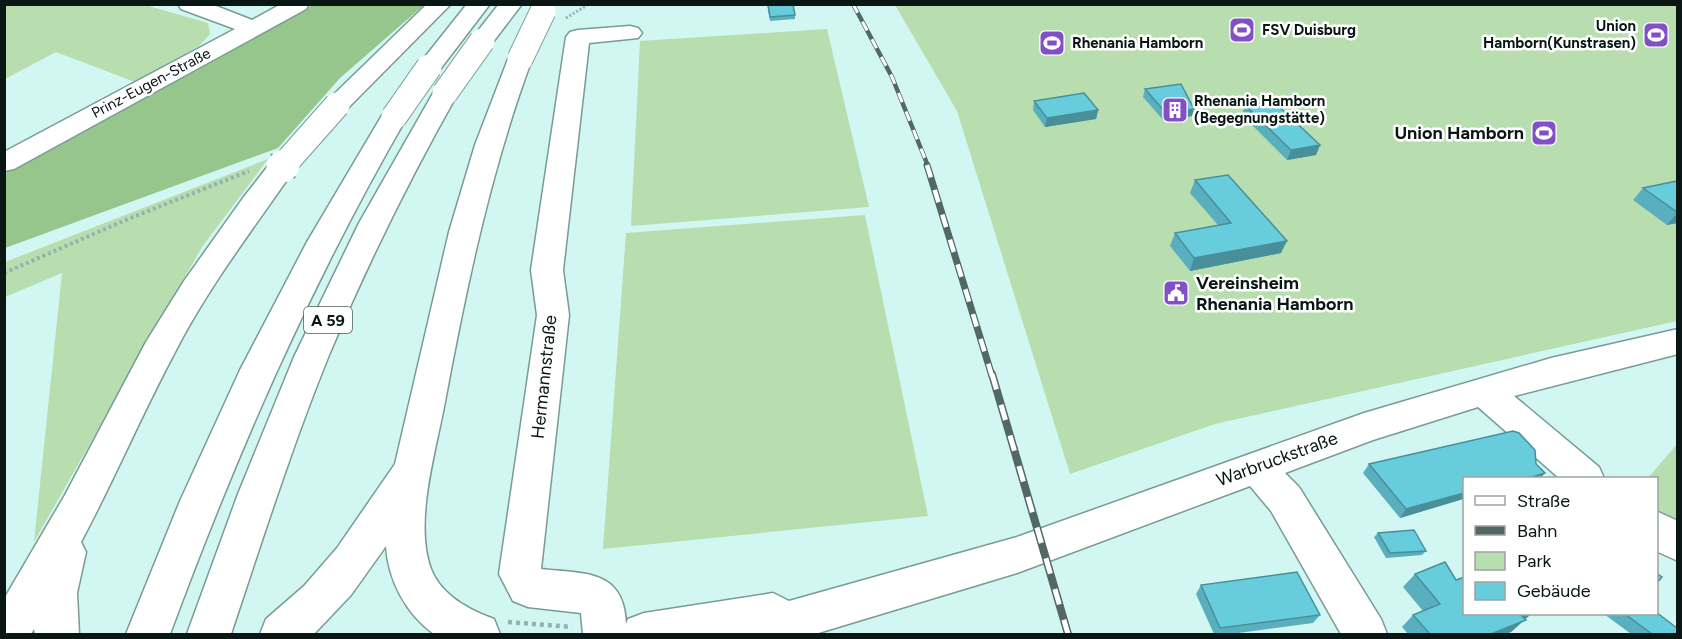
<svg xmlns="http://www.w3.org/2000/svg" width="1682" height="639" font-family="Figtree,sans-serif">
  <rect width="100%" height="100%" fill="#d2f7f2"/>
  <g fill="#b8ddaf">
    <polygon points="5,4 145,5 208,23 210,34 199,46 135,82 56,52 5,79"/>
    <polygon points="895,5 1677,5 1677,321 1215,424 1070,474 957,111"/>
    <polygon points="827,29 869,207 631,226 640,41"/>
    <polygon points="268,159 202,247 34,542 62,273 5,297 5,262"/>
    <polygon points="865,215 928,516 603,549 626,233"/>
    <polygon points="1677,444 1677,527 1657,513 1656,478 1648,478"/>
  </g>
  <polygon fill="#96c68b" points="313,5 424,5 340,78 278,148 5,248 5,170"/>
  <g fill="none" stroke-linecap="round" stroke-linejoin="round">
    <g stroke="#789b96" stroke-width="3">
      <g id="minor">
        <polygon points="178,4 211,4 252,20 281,4 309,4 306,9 14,169 4,171 4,152 235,29 181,9"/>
        <path d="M630 26 638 28 642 33 638 38 589 43 563 270 569 315 541 569C585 574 624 569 626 624L628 619 644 613 773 593 789 601 1017 537 1364 413 1551 358 1678 329V354L1514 396 1599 467 1604 478H1559L1478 407 1373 440 1285 473 1299 487 1381 619 1387 634H1341L1271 511 1250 486 1017 573 815 634H583L581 613 528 607 513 601 499 574 537 315 531 270 566 37 570 32 578 30Z"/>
        <polygon points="1656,511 1678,521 1678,561 1656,551"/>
      </g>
    </g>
    <g stroke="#789b96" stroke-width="3">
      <g id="highway">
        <polygon points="427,4 451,4 346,110 337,113 328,110 324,105 328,100"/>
        <polygon points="467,4 490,4 438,72 429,74 420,72 417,67"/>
        <polygon points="499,4 522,4 490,46 474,46 470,41"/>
        <path d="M520 52 528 54 532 59C490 172 466 289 444 407 435 454 414 523 431 569 441 595 469 610 494 619L500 634H434C406 614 388 580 386 546L351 595 314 634H260L266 619 304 586 337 548 395 464 449 232 475 145 508 59 512 54Z"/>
        <path d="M445 85 454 88 458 93C410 178 367 265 329 355 292 446 262 541 231 634H187L238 494 294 357 359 223 436 88Z"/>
        <path d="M394 109 403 111 407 117C310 285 237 453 170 634H126L180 501 240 370 307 242 381 117 385 111Z"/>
        <path d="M282 159 292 161 296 167C254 228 208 287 174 354 141 416 114 480 81 542L86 552 77 593 79 634H35L34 629 31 634H4V599L65 495 146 342 184 281 243 198 272 161Z"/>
      </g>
    </g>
    <polyline stroke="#94b2ae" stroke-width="3" stroke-dasharray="2 2" stroke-linecap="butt" points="566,18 589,4"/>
    <polyline stroke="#94b2ae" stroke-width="4" stroke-dasharray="3 3" stroke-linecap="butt" points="4,273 128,219 249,171"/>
    <polyline stroke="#94b2ae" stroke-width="4.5" stroke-dasharray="4 4" stroke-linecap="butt" points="508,622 572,627"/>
    <use href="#minor" fill="#fff" fill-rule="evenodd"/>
    <use href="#highway" fill="#fff" fill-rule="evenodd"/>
    <g stroke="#526865" stroke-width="4.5">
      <polyline id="rail-far2" points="853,4 892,77 928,166"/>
    </g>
    <g stroke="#526865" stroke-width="7">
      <polyline id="rail-far1" points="927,165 992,376"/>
    </g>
    <g stroke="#526865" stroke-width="8">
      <polyline id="rail" points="992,374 1068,634"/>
    </g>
    <use href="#rail-far2" stroke="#fff" stroke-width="3" stroke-dasharray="10" stroke-linecap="butt"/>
    <use href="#rail-far1" stroke="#fff" stroke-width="4.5" stroke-dasharray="13" stroke-linecap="butt"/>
    <use href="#rail" stroke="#fff" stroke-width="5" stroke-dasharray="16" stroke-linecap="butt"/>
    <g stroke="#789b96" stroke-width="27" stroke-linecap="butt">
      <g id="highway-bridge-far1">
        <polyline points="520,59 543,11"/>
        <polyline points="445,93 482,41"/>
        <polyline points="394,117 429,67"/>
        <polyline points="283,166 337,105"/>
      </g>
    </g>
    <g stroke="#789b96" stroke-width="34" stroke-linecap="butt">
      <polyline id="highway-bridge" points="282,167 284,165"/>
    </g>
    <use href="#highway-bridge-far1" stroke="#fff" stroke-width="25"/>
    <use href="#highway-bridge" stroke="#fff" stroke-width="31"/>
  </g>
  <g fill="#59afbd">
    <polygon points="767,4 795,15 795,19 770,21"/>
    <polygon points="1145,89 1192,116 1164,121 1143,97"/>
    <polygon points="1034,101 1098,110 1096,119 1045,127 1033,110"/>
    <polygon points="1245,105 1320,145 1316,155 1287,160 1242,115"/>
    <polygon points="1195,180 1281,253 1190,271 1170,246 1175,233 1218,225 1190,193"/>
    <polygon points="1677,181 1677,223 1667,225 1633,200 1643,188"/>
    <polygon points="1369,464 1536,464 1545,473 1540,478 1464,478 1464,501 1463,499 1400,518 1363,473"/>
    <polygon points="1378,533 1426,551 1422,555 1386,558 1374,537"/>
    <polygon points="1415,574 1464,614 1531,614 1511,632 1505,634 1408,634 1402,627 1413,615 1423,611 1403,587"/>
    <polygon points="1201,585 1320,615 1313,623 1231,634 1214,634 1196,594"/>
    <polygon points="1604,614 1656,614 1677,634 1631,634"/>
  </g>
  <g fill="#488f9a">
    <polygon points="1194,109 1192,116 1164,121 1166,113"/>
    <polygon points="1098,110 1096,119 1045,127 1047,118"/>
    <polygon points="1320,145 1316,155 1287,160 1291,150"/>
    <polygon points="1677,213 1677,223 1667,225"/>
    <polygon points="1287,241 1281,253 1190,271 1194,258"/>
    <polygon points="1545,473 1540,478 1529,478"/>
    <polygon points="1464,493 1464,497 1463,499 1400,518 1406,509"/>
    <polygon points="1525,614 1531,614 1511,632 1505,634 1491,634"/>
  </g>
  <g fill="#67ccdc" stroke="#488f9a" stroke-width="1.5">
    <polygon points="768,4 793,4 795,15 770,17"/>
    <polygon points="1181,84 1194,109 1166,113 1145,89"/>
    <polygon points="1084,93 1098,110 1047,118 1034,101"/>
    <polygon points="1273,101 1320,145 1291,150 1245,105"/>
    <polygon points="1228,175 1287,241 1194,258 1175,233 1231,223 1195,180"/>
    <polygon points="1677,181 1677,212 1643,188"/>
    <polygon points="1513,431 1519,433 1535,450 1536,464 1545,473 1529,478 1464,478 1464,493 1406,509 1369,464"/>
    <polygon points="1414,530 1426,551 1390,553 1378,533"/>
    <polygon points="1445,562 1456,580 1464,577 1464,614 1525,614 1521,615 1526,620 1491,634 1430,634 1413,615 1440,604 1415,574"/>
    <polygon points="1297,572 1320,615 1220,628 1201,585"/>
    <polygon points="1656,573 1662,577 1656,584"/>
    <polygon points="1656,612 1677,628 1677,634 1652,634 1625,614 1656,614"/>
  </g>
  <defs>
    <g id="stadium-square" transform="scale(1.35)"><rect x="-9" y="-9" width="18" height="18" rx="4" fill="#824fc7" stroke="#fff"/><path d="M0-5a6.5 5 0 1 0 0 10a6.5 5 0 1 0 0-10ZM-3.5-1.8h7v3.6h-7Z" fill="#fff"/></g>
    <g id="building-square" transform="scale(1.35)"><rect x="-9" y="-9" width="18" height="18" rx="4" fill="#824fc7" stroke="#fff"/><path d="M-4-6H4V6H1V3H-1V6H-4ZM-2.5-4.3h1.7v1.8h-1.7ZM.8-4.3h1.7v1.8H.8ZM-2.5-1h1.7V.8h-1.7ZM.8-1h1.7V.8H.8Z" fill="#fff"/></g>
    <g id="civic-square" transform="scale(1.35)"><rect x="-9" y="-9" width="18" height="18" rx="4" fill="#824fc7" stroke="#fff"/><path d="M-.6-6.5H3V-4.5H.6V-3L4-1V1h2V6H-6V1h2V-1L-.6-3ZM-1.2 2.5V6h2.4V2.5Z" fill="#fff"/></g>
  </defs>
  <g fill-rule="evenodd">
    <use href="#stadium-square" x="1242" y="30"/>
    <use href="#stadium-square" x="1656" y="35"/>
    <use href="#stadium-square" x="1052" y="43"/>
    <use href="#building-square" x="1175" y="110"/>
    <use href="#stadium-square" x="1544" y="133"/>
    <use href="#civic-square" x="1176" y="293"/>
  </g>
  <g text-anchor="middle" stroke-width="5" stroke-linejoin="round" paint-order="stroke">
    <g font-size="15" font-weight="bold" fill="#091614" stroke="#fff" text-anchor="start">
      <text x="1636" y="31" text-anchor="end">Union<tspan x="1636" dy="17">Hamborn(Kunstrasen)</tspan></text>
      <text x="1262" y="35">FSV Duisburg</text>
      <text x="1072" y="48">Rhenania Hamborn</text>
      <text x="1194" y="106">Rhenania Hamborn<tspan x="1194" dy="17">(Begegnungstätte)</tspan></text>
    </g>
    <g font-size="15" fill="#091614" stroke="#fff">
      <text transform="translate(151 83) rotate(-28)" y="5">Prinz-Eugen-Straße</text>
    </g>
    <rect fill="#fff" stroke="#535c5a" stroke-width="1.5" x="304" y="307" width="48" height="26" rx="4.5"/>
    <g font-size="16" font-weight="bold" fill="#091614">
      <text x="328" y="326">A 59</text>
    </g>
    <g font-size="18" font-weight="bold" fill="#091614" stroke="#fff" text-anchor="end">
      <text x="1524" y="139">Union Hamborn</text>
      <text x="1196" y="289" text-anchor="start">Vereinsheim<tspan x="1196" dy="21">Rhenania Hamborn</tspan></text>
    </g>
    <g font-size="18" fill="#091614" stroke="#fff">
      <text transform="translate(544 377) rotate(-84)" y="6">Hermannstraße</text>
      <text transform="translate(1277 459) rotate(-20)" y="6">Warbruckstraße</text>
    </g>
  </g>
  <rect width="1682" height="639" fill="none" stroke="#091614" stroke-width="12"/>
  <rect x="1463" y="477" width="195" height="138" fill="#ffffff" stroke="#9da2a1" stroke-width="1.5"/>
  <rect x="1475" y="496" width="30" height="9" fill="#ffffff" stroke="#9da2a1" stroke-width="1.5"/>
  <text x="1517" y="507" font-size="18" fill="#091614">Straße</text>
  <rect x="1475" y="526" width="30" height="9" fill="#526865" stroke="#9da2a1" stroke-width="1.5"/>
  <text x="1517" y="537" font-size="18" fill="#091614">Bahn</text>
  <rect x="1475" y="552" width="30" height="18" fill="#b8ddaf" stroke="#9da2a1" stroke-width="1.5"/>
  <text x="1517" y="567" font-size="18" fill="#091614">Park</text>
  <rect x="1475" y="582" width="30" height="18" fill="#67ccdc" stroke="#9da2a1" stroke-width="1.5"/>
  <text x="1517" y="597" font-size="18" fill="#091614">Gebäude</text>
</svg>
